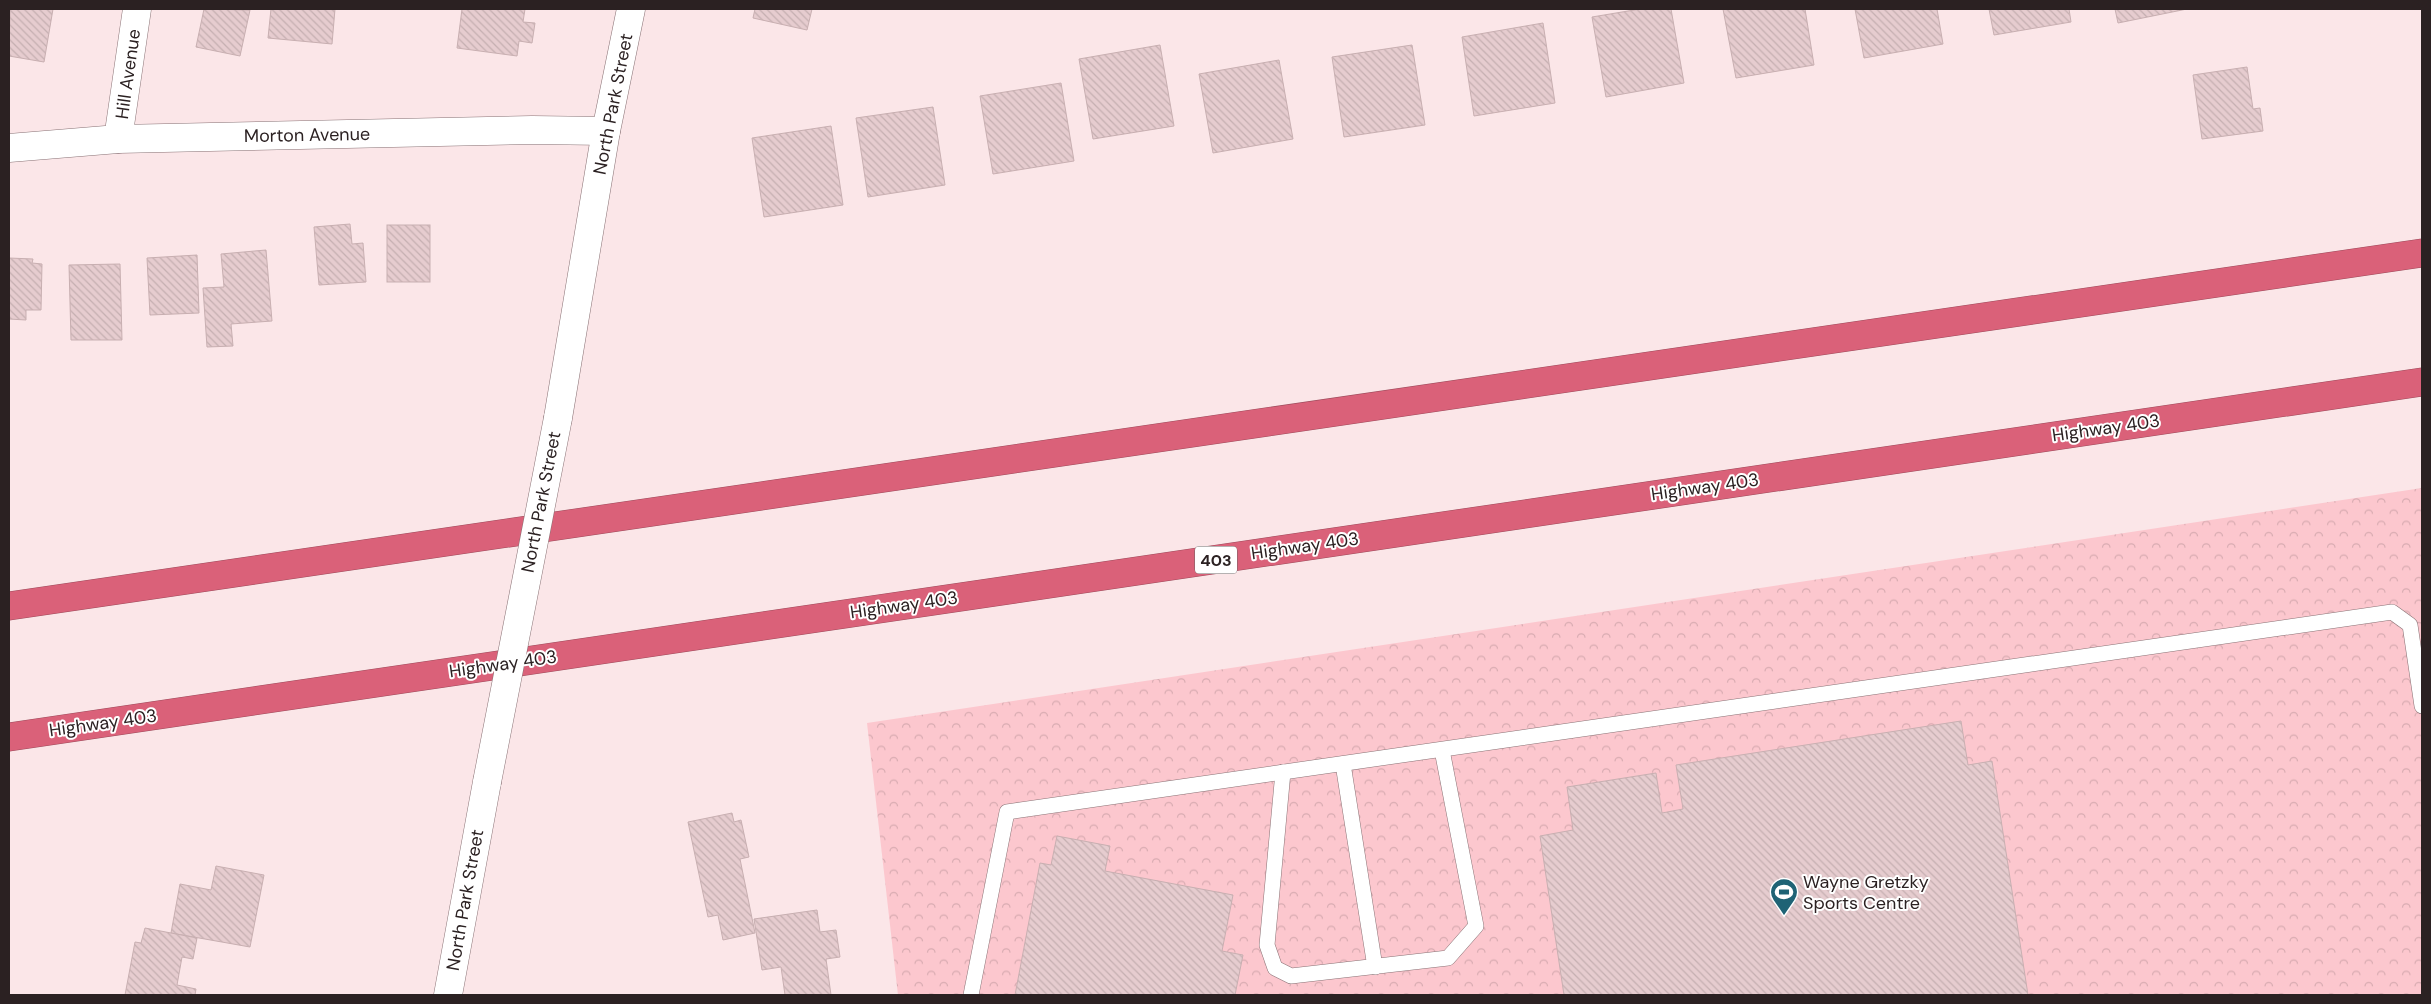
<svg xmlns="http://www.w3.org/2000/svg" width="2431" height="1004" font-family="'DM Sans',sans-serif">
  <defs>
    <pattern id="park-crowns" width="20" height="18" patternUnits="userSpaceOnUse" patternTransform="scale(1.25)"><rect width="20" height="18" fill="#fcc7ce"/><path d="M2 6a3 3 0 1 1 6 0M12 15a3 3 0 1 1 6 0" fill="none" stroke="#d8abb1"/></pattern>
    <pattern id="building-back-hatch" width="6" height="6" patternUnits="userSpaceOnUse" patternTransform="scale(1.25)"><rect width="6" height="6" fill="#e6cccf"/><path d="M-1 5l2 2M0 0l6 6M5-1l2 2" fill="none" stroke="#c5afb1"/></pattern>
  </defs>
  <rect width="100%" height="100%" fill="#fbe6e8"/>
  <polygon fill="url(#park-crowns)" points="2422,488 2422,995 898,995 867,723"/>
  <g fill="url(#building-back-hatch)" stroke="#c8afb1">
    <polygon points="10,9 53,9 44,62 9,56"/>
    <polygon points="204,9 250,10 240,56 196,47"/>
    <polygon points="271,9 335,9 332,44 268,38"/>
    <polygon points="462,9 525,9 523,22 535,23 532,43 519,41 517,56 457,48"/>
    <polygon points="755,9 812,9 807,30 753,18"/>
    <polygon points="1640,9 1671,9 1684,83 1606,97 1592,17"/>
    <polygon points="1723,9 1805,9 1814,65 1736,78"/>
    <polygon points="1855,9 1937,9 1943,44 1864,58"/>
    <polygon points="1989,9 2069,9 2071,22 1994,35"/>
    <polygon points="2115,9 2187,9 2118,23"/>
    <polygon points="1543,23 1555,103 1474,116 1462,37"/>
    <polygon points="1160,45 1174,126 1093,139 1079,59"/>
    <polygon points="1412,45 1425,125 1344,137 1332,57"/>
    <polygon points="1279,60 1293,139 1213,153 1199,74"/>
    <polygon points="2247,67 2253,109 2260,108 2263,131 2202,139 2193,75"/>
    <polygon points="1061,83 1074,161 993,174 980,96"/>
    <polygon points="933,107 945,185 868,197 856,118"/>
    <polygon points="831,126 843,205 764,217 752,138"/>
    <polygon points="350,224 352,244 363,243 366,282 319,285 314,227"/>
    <rect x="387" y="225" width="43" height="57"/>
    <polygon points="266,250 272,321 231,324 233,346 207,347 203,288 224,287 221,254"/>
    <polygon points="197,255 199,313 150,315 147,258"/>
    <polygon points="9,258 33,259 32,263 42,264 41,310 26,310 26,320 9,319"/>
    <polygon points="120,264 122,340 71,340 69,265"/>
    <polygon points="1961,721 1968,765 1992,761 2028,995 1564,995 1540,836 1573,830 1567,787 1656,773 1662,813 1683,809 1676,765"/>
    <polygon points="732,813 734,822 741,820 749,857 740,859 755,933 723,940 718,915 708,917 688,822"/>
    <polygon points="1057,836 1110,846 1105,871 1233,895 1222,951 1243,955 1235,995 1015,995 1040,863 1051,865"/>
    <polygon points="216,866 264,875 250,947 171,933 180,884 211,890"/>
    <polygon points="817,910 820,932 836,930 840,957 826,959 831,995 785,995 781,967 762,970 754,919"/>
    <polygon points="145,928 197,938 193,959 182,957 177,985 196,989 195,995 125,995 135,942 141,943"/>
  </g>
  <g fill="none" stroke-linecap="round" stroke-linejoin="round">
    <g stroke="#897275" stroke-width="16">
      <g id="lane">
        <polyline points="1343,764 1375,967"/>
        <polyline points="1283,772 1267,945 1275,968 1291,976 1448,958 1476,926 1442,750"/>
        <polyline points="971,995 1007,812 2392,612 2410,625 2422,706"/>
      </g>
    </g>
    <g stroke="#897275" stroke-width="29">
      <g id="street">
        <polyline points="118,139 137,9"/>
        <polyline points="9,148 118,139 532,130 606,131"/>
      </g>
    </g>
    <g stroke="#897275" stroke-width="29">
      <g id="secondary">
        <polyline points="558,418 606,131 631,9"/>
        <polyline points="448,995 487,782"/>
      </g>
    </g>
    <g stroke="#9d4b5b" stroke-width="29">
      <g id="highway">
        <polyline points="9,606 2422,253"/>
        <polyline points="9,737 2422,382"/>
      </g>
    </g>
    <use href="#lane" stroke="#fff" stroke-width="15"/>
    <use href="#street" stroke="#fff" stroke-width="28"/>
    <use href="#secondary" stroke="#fff" stroke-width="28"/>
    <use href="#highway" stroke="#da6179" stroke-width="28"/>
    <g stroke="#897275" stroke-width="29" stroke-linecap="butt">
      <polyline id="secondary-bridge" points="487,782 558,418"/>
    </g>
    <use href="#secondary-bridge" stroke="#fff" stroke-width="28"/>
  </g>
  <defs>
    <g id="stadium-pin" transform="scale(1.4375)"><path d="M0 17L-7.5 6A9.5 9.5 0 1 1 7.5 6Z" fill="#1f6375" stroke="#fff"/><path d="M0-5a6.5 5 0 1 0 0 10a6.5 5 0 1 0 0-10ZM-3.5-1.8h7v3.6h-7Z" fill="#fff"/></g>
  </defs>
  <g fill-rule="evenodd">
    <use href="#stadium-pin" x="1784" y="892"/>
  </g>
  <g text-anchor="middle" stroke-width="4" stroke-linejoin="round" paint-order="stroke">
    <rect fill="#fff" stroke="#6b6464" stroke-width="1" x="1195" y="546.5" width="42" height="27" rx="4"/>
    <g font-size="16" font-weight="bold" fill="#2b2122">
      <text x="1216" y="566">403</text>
    </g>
    <g font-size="18" fill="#2b2122" stroke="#fff">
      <text transform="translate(128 74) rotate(-82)" y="6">Hill Avenue</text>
      <text transform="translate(613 104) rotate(-79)" y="6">North Park Street</text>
      <text transform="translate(307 135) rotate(-1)" y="6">Morton Avenue</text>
      <text transform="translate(2106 428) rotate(-8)" y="6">Highway 403</text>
      <text transform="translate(1705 487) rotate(-8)" y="6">Highway 403</text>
      <text transform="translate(541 502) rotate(-79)" y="6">North Park Street</text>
      <text transform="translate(1305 546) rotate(-8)" y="6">Highway 403</text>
      <text transform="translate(904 605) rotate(-8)" y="6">Highway 403</text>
      <text transform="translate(503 664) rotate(-8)" y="6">Highway 403</text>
      <text transform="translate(103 723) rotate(-8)" y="6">Highway 403</text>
      <text transform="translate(465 900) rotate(-80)" y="6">North Park Street</text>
    </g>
    <g font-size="18" fill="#2b2122" stroke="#fff" text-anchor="start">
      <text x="1803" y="888">Wayne Gretzky<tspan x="1803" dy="21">Sports Centre</tspan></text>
    </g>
  </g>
  <rect width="2431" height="1004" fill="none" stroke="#2b2122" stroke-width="20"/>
</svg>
